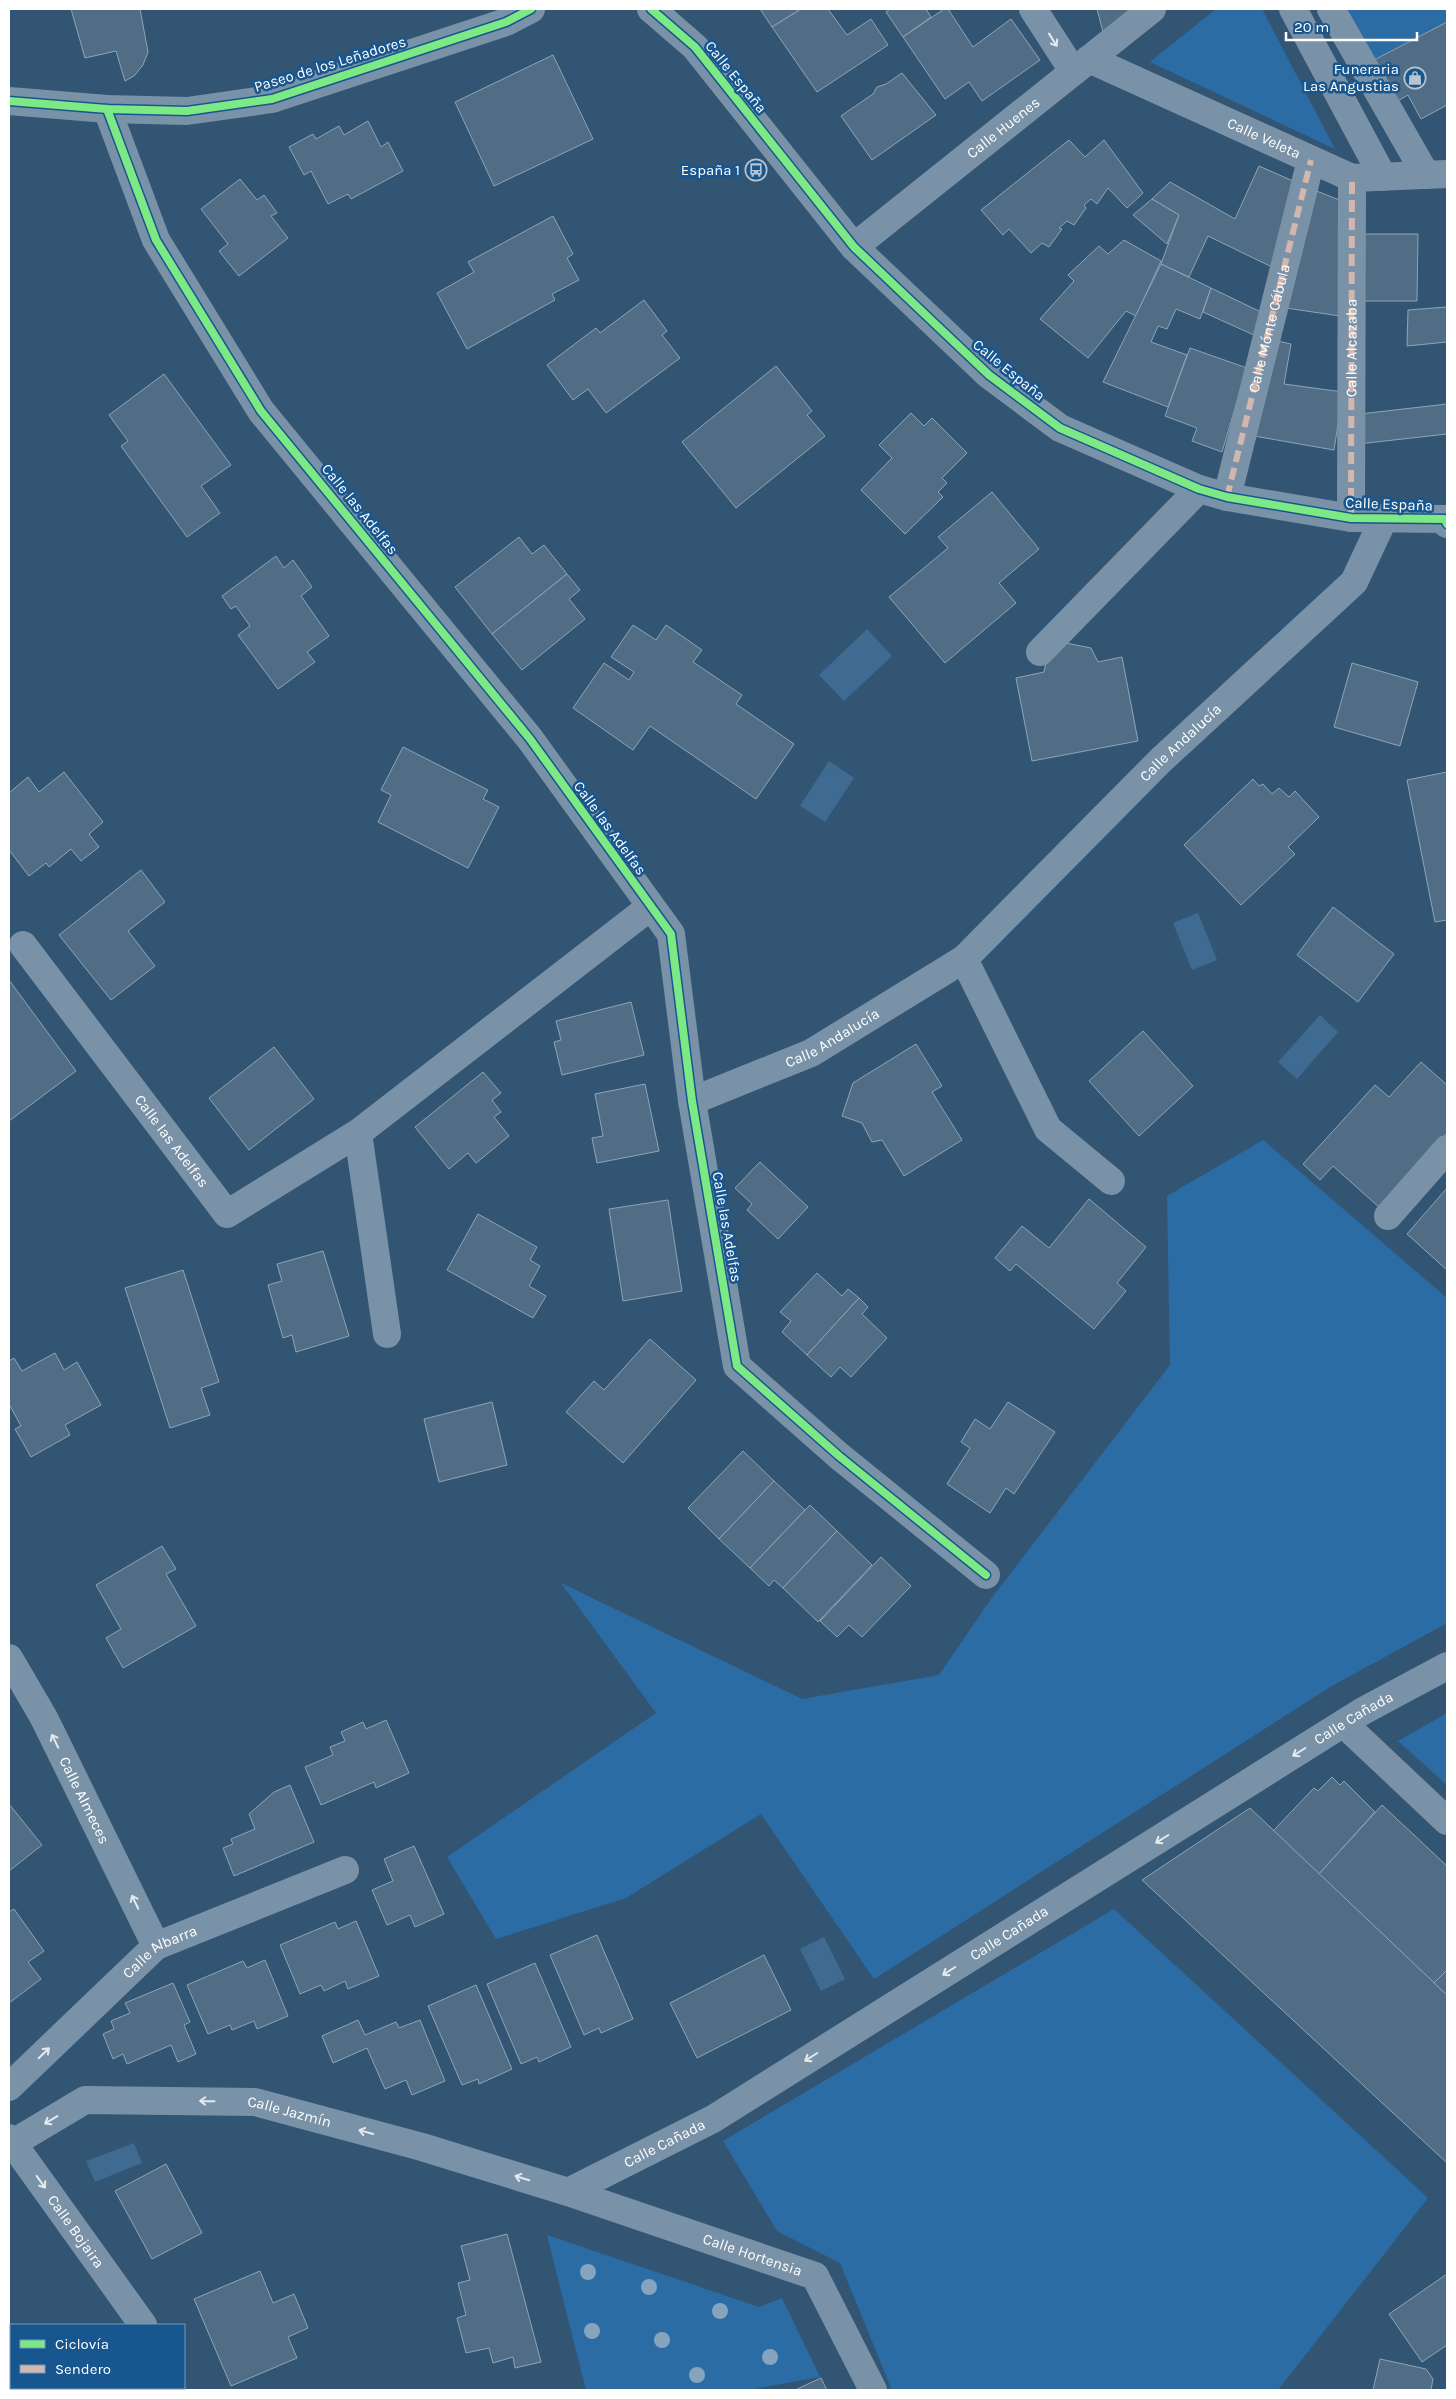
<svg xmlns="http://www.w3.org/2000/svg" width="1456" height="2399" font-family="Karla,sans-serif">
  <rect width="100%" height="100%" fill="#335574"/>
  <g fill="#2c6ca5">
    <polygon points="1216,9 1262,9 1335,149 1150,62"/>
    <polygon points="1344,9 1447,9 1447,22 1374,60"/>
    <polygon points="1263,1140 1447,1298 1447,1623 1330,1687 874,1979 761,1814 626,1898 496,1939 447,1857 656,1713 561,1583 802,1699 939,1675 991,1599 1170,1365 1167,1196"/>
    <polygon points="1447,1713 1447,1785 1398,1741"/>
    <polygon points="1114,1909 1428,2198 1278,2390 892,2390 840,2263 777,2231 723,2141"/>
    <polygon points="547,2235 759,2307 782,2298 820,2377 748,2390 586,2390"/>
  </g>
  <g fill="#3f6a92">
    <polygon points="867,629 892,656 844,701 819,675"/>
    <polygon points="829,761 854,778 825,822 800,806"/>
    <polygon points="1198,913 1217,960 1192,970 1173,923"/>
    <polygon points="1320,1015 1338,1032 1297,1079 1278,1062"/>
    <polygon points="824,1937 845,1979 821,1991 800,1949"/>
    <polygon points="134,2143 142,2163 95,2182 86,2161"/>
  </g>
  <g fill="#516d85" stroke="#8fa4b5">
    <polygon points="71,9 140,9 148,52 143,65 134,76 125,81 116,51 85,58"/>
    <polygon points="760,9 801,9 772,27"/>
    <polygon points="801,9 828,9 847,35 871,19 888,45 817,92 772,27"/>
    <polygon points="890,9 926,9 931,17 903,37 886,12"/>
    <polygon points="944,9 948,9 973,47 1011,19 1040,60 982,101 969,82 945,99 903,37"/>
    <polygon points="1097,9 1144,9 1104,36"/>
    <polygon points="1447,22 1447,105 1421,119 1408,95 1396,102 1374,60"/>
    <polygon points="553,55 593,139 494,186 455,102"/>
    <polygon points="902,73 936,115 872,160 841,116 873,94 877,87 886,84"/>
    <polygon points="368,121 381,147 388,142 403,171 351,199 348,194 328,204 311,171 304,175 289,147 313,134 316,139 339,126 344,135"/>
    <polygon points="1069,140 1085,157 1104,140 1143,193 1127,208 1108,188 1097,204 1091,199 1084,205 1086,208 1074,225 1067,221 1059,228 1062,229 1049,247 1042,243 1031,253 1009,229 1003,235 981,210"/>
    <polygon points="1259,166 1302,185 1276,269 1208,236 1189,277 1161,264 1179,215 1152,199 1170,182 1235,219"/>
    <polygon points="240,179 257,200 264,195 277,213 271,216 288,238 239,276 219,251 228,244 201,209"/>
    <polygon points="1309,188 1347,203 1347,317 1279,307"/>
    <polygon points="1152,199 1179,215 1167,244 1133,215"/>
    <polygon points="553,216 573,254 567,258 579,280 552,294 555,300 467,349 437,293 474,272 468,262"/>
    <polygon points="1356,234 1418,234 1417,301 1355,301"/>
    <polygon points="1124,240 1161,261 1136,316 1126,311 1088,358 1040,319 1074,281 1068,275 1099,246 1108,254"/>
    <polygon points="1161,264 1211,288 1200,319 1176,309 1167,329 1158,326 1151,342 1187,355 1168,407 1103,382"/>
    <polygon points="1211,288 1263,313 1256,336 1203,312"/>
    <polygon points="644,300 667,331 662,335 680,358 606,413 588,389 573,400 547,365 596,328 600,333"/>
    <polygon points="1447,307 1447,342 1407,346 1408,310"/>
    <polygon points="1273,340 1291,344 1284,384 1343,392 1334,450 1254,436"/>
    <polygon points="1190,348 1247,368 1222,452 1192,441 1197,428 1165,416"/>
    <polygon points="776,366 812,411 807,415 825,436 736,508 682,442"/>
    <polygon points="164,374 231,465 201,486 220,513 187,537 121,446 128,441 109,415"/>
    <polygon points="1447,404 1447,434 1358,444 1360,414"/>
    <polygon points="911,413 924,426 932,418 967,453 942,478 947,483 938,492 943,497 905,534 861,490 892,458 879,445"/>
    <polygon points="992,492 1039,549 999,583 1016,603 945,663 889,597 948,548 938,537"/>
    <polygon points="519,537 532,554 544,545 567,574 492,634 455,587"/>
    <polygon points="276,556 284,568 293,560 312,587 301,596 329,636 307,652 315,662 278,689 238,635 250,626 236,606 231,609 222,596"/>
    <polygon points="567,574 580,590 569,599 585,619 522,670 492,634"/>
    <polygon points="633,625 656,640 666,625 702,650 693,662 742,695 736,704 794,744 756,799 650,726 633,750 573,708 604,663 629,680 634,672 611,657"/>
    <polygon points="1066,643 1091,648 1098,662 1122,657 1138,741 1032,761 1016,678 1044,672 1048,653"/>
    <polygon points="1352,663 1418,682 1400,746 1334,727"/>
    <polygon points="403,747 488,790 483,799 499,807 468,868 378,822 391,795 381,790"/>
    <polygon points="64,772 103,822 89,834 99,847 81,861 71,849 49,867 46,863 29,876 9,850 9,793 28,777 39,792"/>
    <polygon points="1447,772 1447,920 1435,922 1407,780"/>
    <polygon points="1253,779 1259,786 1263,784 1272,794 1279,788 1289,797 1295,791 1319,817 1288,847 1295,854 1241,905 1184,845"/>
    <polygon points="141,870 165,902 128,931 155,966 111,1000 59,935"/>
    <polygon points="1333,907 1394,954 1358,1002 1297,955"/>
    <polygon points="9,980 76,1071 9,1121"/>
    <polygon points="631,1002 644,1055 562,1075 554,1042 561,1040 556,1021"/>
    <polygon points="1143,1031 1193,1086 1139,1136 1089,1081"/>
    <polygon points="916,1044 942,1086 932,1092 962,1140 904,1176 882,1140 872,1142 862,1123 842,1116 853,1083"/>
    <polygon points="274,1047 314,1099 249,1150 209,1098"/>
    <polygon points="1421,1062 1447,1085 1447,1133 1380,1208 1333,1166 1320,1180 1303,1164 1375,1085 1389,1097"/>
    <polygon points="483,1072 501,1093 492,1100 501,1112 494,1117 509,1136 476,1163 468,1153 449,1169 415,1127"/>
    <polygon points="645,1084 659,1151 597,1163 592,1138 603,1136 595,1094"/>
    <polygon points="760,1162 808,1207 778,1239 747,1210 752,1204 735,1188"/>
    <polygon points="1447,1188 1447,1270 1407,1234"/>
    <polygon points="1089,1199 1146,1247 1117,1283 1126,1291 1094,1329 1016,1264 1010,1271 995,1258 1022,1226 1049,1248"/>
    <polygon points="668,1200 682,1291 623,1301 609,1209"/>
    <polygon points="478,1214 537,1247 530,1260 540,1266 529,1286 546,1296 533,1318 447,1270"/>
    <polygon points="323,1251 349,1336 296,1352 292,1335 283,1338 268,1285 282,1281 277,1264"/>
    <polygon points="183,1270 219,1382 201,1388 210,1415 170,1428 125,1288"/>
    <polygon points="817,1273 842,1296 848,1289 859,1298 807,1355 782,1332 791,1321 780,1312"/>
    <polygon points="859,1298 868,1307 862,1314 887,1338 851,1377 840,1367 831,1377 807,1355"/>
    <polygon points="650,1339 696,1380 623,1463 566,1412 594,1381 604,1390"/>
    <polygon points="55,1353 64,1370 77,1362 101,1405 65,1425 70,1435 31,1457 15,1429 21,1426 9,1404 9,1361 14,1358 22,1371"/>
    <polygon points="492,1402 507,1465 439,1482 424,1419"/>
    <polygon points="1008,1402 1055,1432 1014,1494 1006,1488 990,1513 947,1484 970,1448 961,1442 975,1419 990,1429"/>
    <polygon points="743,1451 774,1481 719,1539 688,1508"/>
    <polygon points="774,1481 805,1510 750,1568 719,1539"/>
    <polygon points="810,1505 837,1531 783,1588 774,1580 769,1586 750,1568"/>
    <polygon points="837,1531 872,1565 818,1622 783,1588"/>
    <polygon points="162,1546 176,1569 166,1574 196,1626 123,1668 106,1638 121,1629 96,1585"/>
    <polygon points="881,1557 911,1586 862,1637 849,1625 837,1637 820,1621"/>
    <polygon points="386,1720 409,1773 376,1788 374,1782 321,1805 305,1767 333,1755 330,1747 345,1741 341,1732 363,1722 366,1729"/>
    <polygon points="1332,1777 1340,1785 1344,1781 1375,1812 1319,1874 1273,1831 1314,1788 1318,1791"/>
    <polygon points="290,1785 314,1842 234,1876 223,1848 233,1844 231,1839 255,1829 249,1814 274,1792"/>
    <polygon points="9,1804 42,1845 9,1871"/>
    <polygon points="1382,1805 1447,1866 1447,1970 1434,1983 1319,1874"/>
    <polygon points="1250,1808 1447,1995 1447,2163 1142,1880"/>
    <polygon points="414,1846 444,1914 415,1927 410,1915 387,1925 372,1890 393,1881 384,1859"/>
    <polygon points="14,1909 44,1951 28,1962 41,1979 9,2003 9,1912"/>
    <polygon points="356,1921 379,1976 348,1989 345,1981 324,1991 321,1985 300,1994 280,1945 335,1922 338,1929"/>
    <polygon points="597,1935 633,2019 601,2033 599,2028 584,2035 550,1955"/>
    <polygon points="764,1955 791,2010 697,2058 670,2003"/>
    <polygon points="265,1960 288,2016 257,2029 254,2021 232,2030 230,2025 208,2034 187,1985 243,1961 247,1968"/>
    <polygon points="535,1963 571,2047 539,2062 537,2057 521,2064 487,1984"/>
    <polygon points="1447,1970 1447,1995 1434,1983"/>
    <polygon points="173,1983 190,2022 184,2025 196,2054 178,2062 171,2045 127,2064 123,2054 113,2059 103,2034 114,2029 111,2021 130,2013 125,2003"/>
    <polygon points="476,1985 512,2069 479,2084 478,2079 462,2085 428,2006"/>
    <polygon points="358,2020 365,2035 396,2022 399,2028 420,2020 445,2081 412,2095 406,2080 385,2089 367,2048 333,2063 322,2036"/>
    <polygon points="166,2164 202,2233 152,2259 115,2191"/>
    <polygon points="507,2234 541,2362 515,2368 513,2357 493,2363 489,2348 466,2353 457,2318 466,2315 458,2283 470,2280 461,2246"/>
    <polygon points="260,2271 273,2303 294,2294 308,2328 288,2337 297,2358 231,2386 194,2299"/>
    <polygon points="1447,2274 1447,2345 1422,2362 1389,2314"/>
    <polygon points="1380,2359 1426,2369 1433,2379 1431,2390 1373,2390"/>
    <polygon points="821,2378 827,2390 795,2390"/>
    <polygon points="36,2388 87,2388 83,2390 38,2390"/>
    <polygon points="87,2388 109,2388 110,2390 83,2390"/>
  </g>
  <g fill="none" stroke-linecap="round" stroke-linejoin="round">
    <g stroke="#7a92a7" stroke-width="28">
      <polyline points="651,9 695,47 854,247 989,375 1060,428 1199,489 1227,497 1351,518 1445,519 1447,524"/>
      <polyline points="1033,9 1073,71"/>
      <polyline points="1293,9 1383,177"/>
      <polyline points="1331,9 1426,175"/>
      <path id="s1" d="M1089 59 1352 178 1447 174"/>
      <polyline points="9,101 107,109 187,111 272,99 506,22 531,9"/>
      <polyline points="107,109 156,240 261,411 530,739 671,934 692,1101 737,1366 839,1456 986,1575"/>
      <path id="s2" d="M854 247 1152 9"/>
      <polyline points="1227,497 1311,160"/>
      <polyline points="1351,518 1352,178"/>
      <polyline points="1040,652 1199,489"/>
      <path id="s3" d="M23 945 227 1214 358 1133 650 907"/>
      <polyline points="964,959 1048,1129 1111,1181"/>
      <path id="s4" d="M692 1101 811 1053 964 959 1161 760 1354 582 1384 518"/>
      <polyline points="358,1133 387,1334"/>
      <polyline points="1388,1216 1447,1149"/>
      <path id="s5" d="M9 1658 44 1718 156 1946"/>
      <polyline points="1344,1724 1447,1821"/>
      <path id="s6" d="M9 2087 156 1946 345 1870"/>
      <path id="s7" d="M9 2138 143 2325"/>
      <path id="s8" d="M9 2148 13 2143 85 2100 255 2102 422 2147 568 2192 815 2276 873 2390"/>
      <path id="s9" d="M568 2192 713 2119 1363 1711 1447 1666"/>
      <polyline points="167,2388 167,2390"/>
    </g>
    <g stroke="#d1b7ad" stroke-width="6" stroke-dasharray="12 6" stroke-linecap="butt">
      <path id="s10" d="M1227 497 1311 160"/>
      <path id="s11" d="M1351 518 1352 178"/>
    </g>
    <g stroke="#18568f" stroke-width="11">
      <g id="cycleway">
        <polyline points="651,9 695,47 854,247 989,375 1060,428 1199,489 1227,497 1351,518 1445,519 1447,524"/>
        <polyline points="9,101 107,109 187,111 272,99 506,22 531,9"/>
        <polyline points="107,109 156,240 261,411 530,739 671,934 692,1101 737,1366 839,1456 986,1575"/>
      </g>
    </g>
    <use href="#cycleway" stroke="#7ce984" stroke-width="8"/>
  </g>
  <g fill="#87a4be">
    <circle cx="588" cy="2272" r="8"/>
    <circle cx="649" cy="2287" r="8"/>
    <circle cx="720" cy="2311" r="8"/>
    <circle cx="592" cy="2331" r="8"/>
    <circle cx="662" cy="2340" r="8"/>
    <circle cx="770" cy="2357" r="8"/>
    <circle cx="697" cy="2375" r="8"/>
  </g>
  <defs><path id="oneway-shaft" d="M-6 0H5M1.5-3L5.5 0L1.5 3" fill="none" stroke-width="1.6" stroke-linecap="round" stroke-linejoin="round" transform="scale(1.25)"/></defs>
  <g stroke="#e4e9ed">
    <use href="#oneway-shaft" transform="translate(1053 40) rotate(58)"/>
    <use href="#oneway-shaft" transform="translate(55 1741) rotate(-116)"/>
    <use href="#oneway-shaft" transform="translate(1299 1752) rotate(148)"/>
    <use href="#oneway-shaft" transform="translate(1162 1839) rotate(148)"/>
    <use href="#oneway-shaft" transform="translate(135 1902) rotate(-116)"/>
    <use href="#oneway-shaft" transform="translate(949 1971) rotate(148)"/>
    <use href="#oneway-shaft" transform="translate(44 2053) rotate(-44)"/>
    <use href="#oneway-shaft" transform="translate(811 2057) rotate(148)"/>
    <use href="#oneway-shaft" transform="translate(207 2101) rotate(-179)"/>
    <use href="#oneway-shaft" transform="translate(51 2120) rotate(149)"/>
    <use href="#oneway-shaft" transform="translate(366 2132) rotate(-165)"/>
    <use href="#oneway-shaft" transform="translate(522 2178) rotate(-163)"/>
    <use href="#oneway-shaft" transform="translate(41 2182) rotate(54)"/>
  </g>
  <defs>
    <g id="shop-ring" transform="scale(1.125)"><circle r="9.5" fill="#18568f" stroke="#b8c4ce" stroke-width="1.5"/><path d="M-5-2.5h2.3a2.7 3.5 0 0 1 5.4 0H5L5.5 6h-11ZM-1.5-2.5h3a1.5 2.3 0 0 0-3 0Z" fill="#b8c4ce"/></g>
    <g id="bus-ring" transform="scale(1.125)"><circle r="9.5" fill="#18568f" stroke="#b8c4ce" stroke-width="1.5"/><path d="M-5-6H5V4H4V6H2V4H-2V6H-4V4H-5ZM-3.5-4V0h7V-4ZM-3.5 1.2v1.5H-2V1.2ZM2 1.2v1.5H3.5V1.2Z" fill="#b8c4ce"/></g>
  </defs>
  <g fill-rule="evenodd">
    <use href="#shop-ring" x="1415" y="78"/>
    <use href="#bus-ring" x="756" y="170"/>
  </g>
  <g text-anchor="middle" stroke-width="5" stroke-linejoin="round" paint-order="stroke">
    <g font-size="15" fill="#fff" stroke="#18568f">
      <text transform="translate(330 64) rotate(-17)" y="5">Paseo de los Leñadores</text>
      <text transform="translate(736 77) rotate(51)" y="5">Calle España</text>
      <text dy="5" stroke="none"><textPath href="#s2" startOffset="191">Calle Huenes</textPath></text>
      <text dy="5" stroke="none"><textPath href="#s1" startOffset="192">Calle Veleta</textPath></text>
      <text dy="5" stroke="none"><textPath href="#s10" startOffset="174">Calle Mónte Cábula</textPath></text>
      <text dy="5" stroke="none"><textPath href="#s11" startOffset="170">Calle Alcazaba</textPath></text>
      <text transform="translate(1009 370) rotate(39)" y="5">Calle España</text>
      <text transform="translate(1389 504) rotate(2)" y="5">Calle España</text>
      <text transform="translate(360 509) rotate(51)" y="5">Calle las Adelfas</text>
      <text dy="5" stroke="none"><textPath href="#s4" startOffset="614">Calle Andalucía</textPath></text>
      <text transform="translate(610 828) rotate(54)" y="5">Calle las Adelfas</text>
      <text dy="5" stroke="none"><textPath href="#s4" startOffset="154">Calle Andalucía</textPath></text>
      <text dy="5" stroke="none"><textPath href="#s3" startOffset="246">Calle las Adelfas</textPath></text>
      <text transform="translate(727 1227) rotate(80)" y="5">Calle las Adelfas</text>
      <text dy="5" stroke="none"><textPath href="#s9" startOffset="918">Calle Cañada</textPath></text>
      <text dy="5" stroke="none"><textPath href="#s5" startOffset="161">Calle Almeces</textPath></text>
      <text dy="5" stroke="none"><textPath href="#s9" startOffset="512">Calle Cañada</textPath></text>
      <text dy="5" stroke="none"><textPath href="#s6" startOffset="204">Calle Albarra</textPath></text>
      <text dy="5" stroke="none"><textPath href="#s8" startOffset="296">Calle Jazmín</textPath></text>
      <text dy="5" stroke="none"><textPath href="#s9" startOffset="108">Calle Cañada</textPath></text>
      <text dy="5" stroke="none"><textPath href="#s7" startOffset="115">Calle Bojaira</textPath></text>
      <text dy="5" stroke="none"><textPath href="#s8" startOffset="781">Calle Hortensia</textPath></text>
    </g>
    <g font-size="15" fill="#fff" stroke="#18568f" text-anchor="end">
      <text x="1399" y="74">Funeraria<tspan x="1399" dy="17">Las Angustias</tspan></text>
      <text x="740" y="175">España 1</text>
    </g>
  </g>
  <rect width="1456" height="2399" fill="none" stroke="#ffffff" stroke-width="20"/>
  <rect x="10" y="2324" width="175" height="65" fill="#18568f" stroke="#749abc"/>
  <rect x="20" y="2340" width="25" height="8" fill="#7ce984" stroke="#749abc"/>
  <text x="55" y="2349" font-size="15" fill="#ffffff">Ciclovía</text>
  <rect x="20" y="2365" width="25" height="8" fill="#d1b7ad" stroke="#749abc"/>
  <text x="55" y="2374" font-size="15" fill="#ffffff">Sendero</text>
  <path d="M1286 32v8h131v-8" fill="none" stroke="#ffffff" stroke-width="2.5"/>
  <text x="1294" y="32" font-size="15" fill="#ffffff" stroke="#18568f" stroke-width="4" paint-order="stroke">20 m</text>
</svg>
